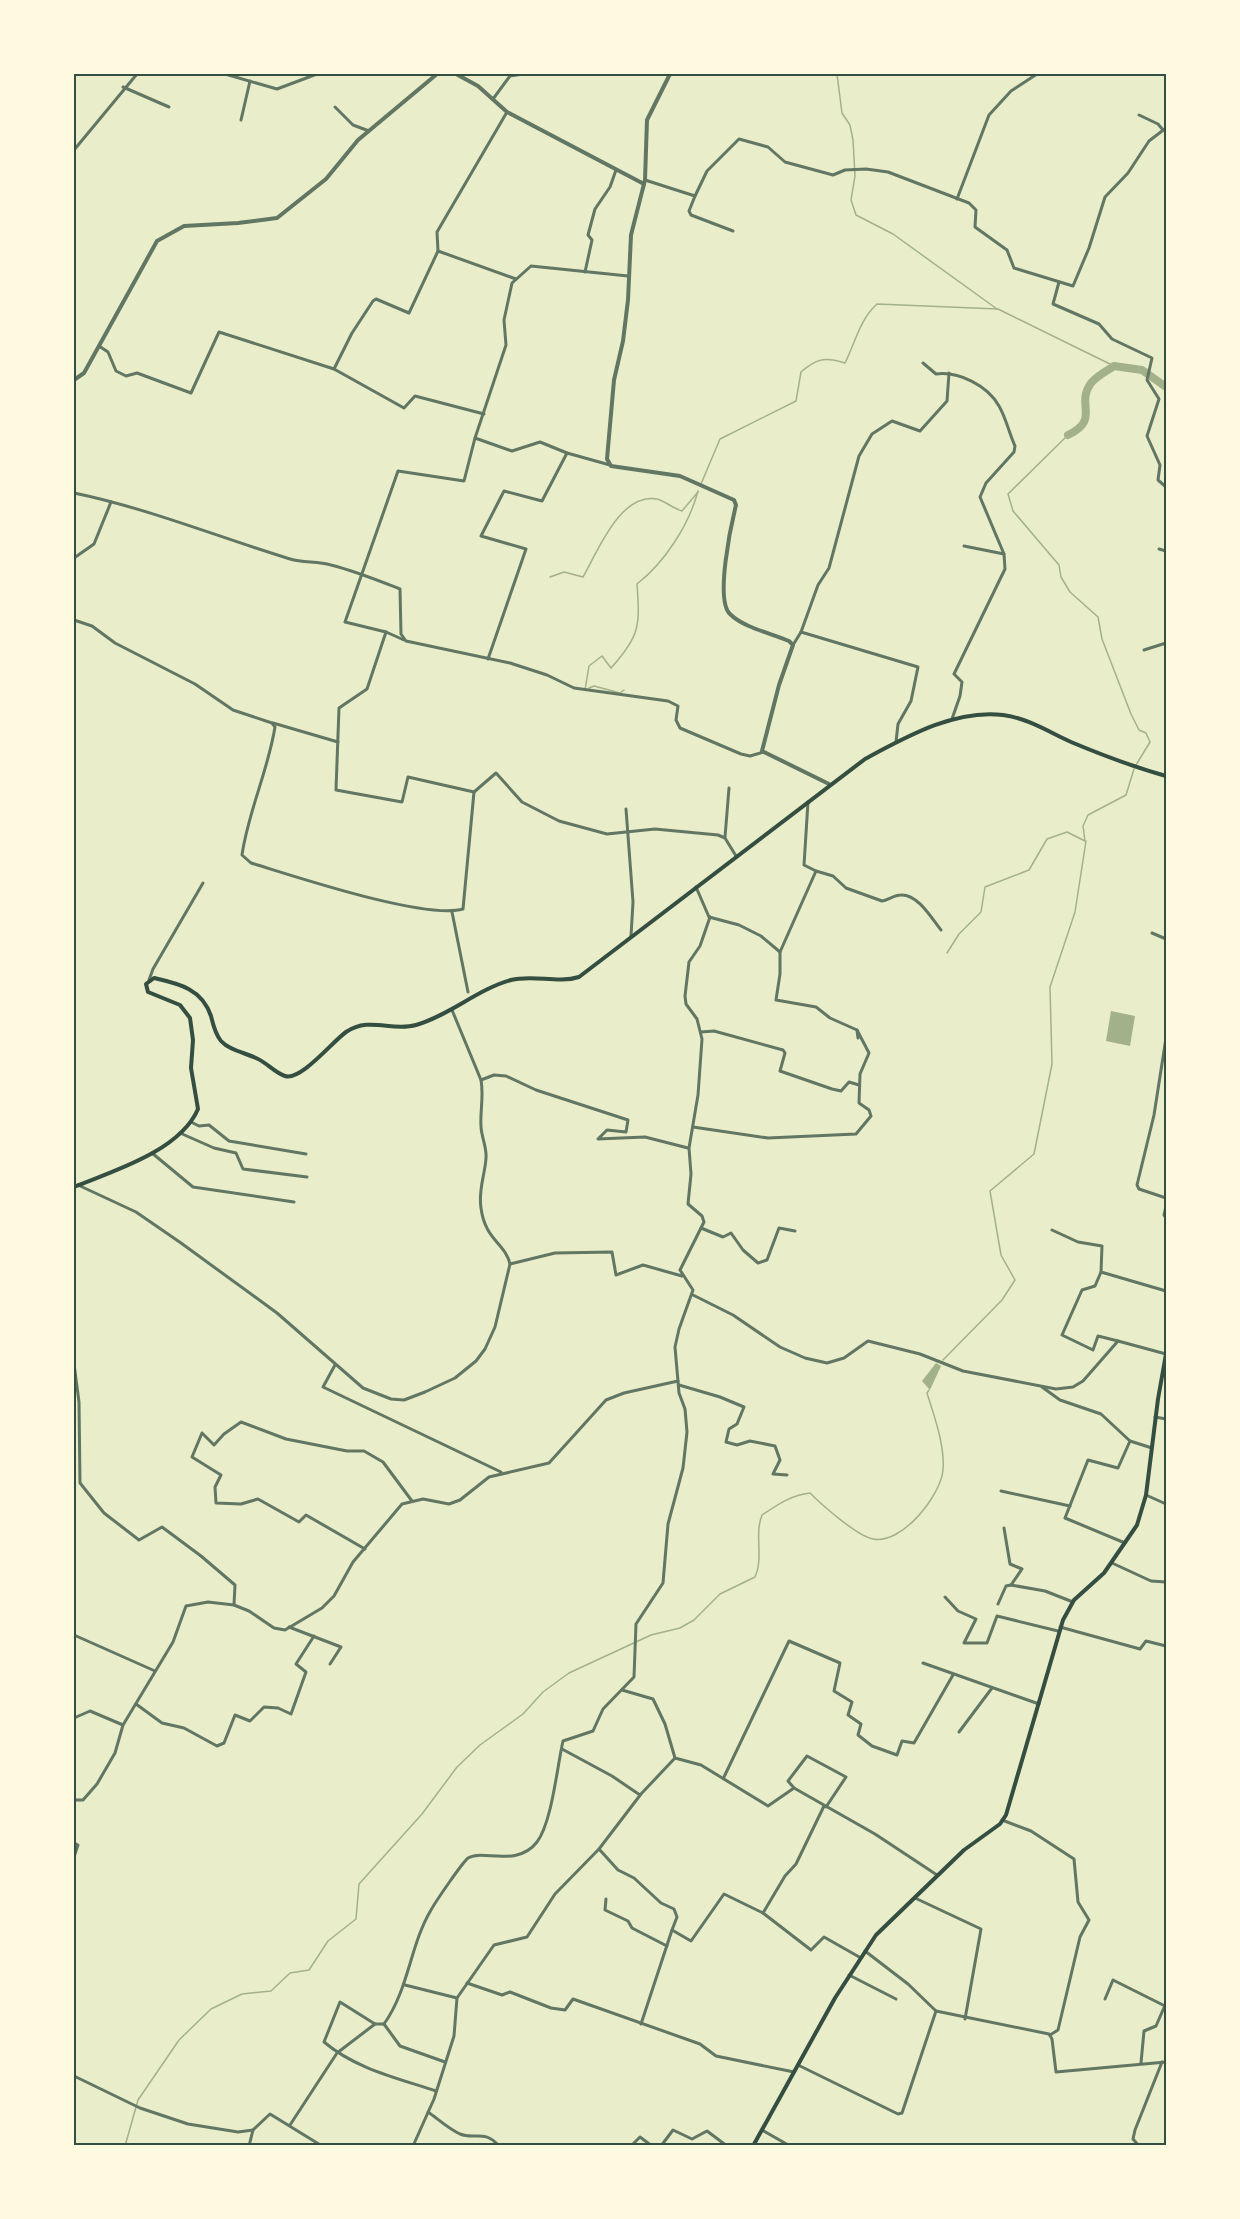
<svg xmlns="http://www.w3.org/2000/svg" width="1240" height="2219" font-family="Figtree,sans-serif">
  <rect width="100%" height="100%" fill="#e9edc9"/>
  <g fill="#a3b18a">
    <polygon points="1111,1011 1135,1016 1130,1046 1106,1041"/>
    <polygon points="936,1363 941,1366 930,1390 922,1381"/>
  </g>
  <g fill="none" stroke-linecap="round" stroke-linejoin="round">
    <g stroke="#a3b18a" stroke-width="1.5">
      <polyline points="837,74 842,113 850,125 853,140 855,176 851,200 856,215 893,234 997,309"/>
      <polyline points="1068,435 1008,494 1013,511 1059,565 1061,577 1070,592 1098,617 1102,639 1131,714 1139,730 1146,733 1150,742 1136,765"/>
      <path d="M701 484 720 439 796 401 801 372C817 358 825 357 845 363 855 343 860 319 877 304L998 309 1114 366"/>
      <path d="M550 577 564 572 583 577C597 553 620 492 657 499 665 501 674 509 682 511L698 492"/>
      <polyline points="589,688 594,686 620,693 624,690"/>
      <path d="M585 690 589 666 602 656 611 668C640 636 640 626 637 584 665 562 689 525 698 491"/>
      <polyline points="1085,841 1083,826 1088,815 1126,795 1134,769"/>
      <polyline points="947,953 959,934 981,912 985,887 1029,870 1047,839 1067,832 1085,841"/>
      <polyline points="943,1360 1002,1300 1015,1280 1001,1255 990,1191 1034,1154 1052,1064 1050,987 1075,912 1086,841"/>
      <path d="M125 2146 138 2100 179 2040 211 2009 242 1994 271 1991 290 1973 309 1970 328 1941 356 1919 359 1884 422 1814 457 1767 480 1745 523 1714 543 1692 569 1673 651 1635 680 1628 694 1620 720 1594 755 1577C764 1558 754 1535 762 1515 777 1505 791 1495 810 1493 822 1505 857 1536 873 1539 902 1545 941 1495 943 1470 945 1445 934 1416 927 1393L929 1390"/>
    </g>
    <path stroke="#a3b18a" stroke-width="8" d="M1068 435C1101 419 1075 405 1091 383 1097 376 1107 371 1114 366L1142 370 1166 387"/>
    <g stroke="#617663" stroke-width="3">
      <polyline points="225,74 277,89 317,74"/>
      <polyline points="123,87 169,107"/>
      <polyline points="493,99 510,76 523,74"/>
      <polyline points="335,107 353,125 369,131"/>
      <polyline points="1139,115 1158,124 1163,130"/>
      <polyline points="241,120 250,81"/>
      <polyline points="74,150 137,74"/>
      <polyline points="645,180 695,196 689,211 691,215 733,231"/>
      <polyline points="695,196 707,171 739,139 768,147 785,162 833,175 845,170 866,169 888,172 969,203 976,210 975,227 1007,250 1014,268 1073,286 1089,248 1105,197 1128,173 1149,141 1166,128"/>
      <polyline points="957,199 989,115 1011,91 1037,74"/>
      <polyline points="438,251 516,279"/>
      <polyline points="585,272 592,240 588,235 595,209 610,187 616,170"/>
      <polyline points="1059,282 1053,304 1099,324 1112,339 1152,358 1147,380 1159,399 1147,436 1160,465 1158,480 1166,487"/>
      <polyline points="99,346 108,352 116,371 126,376 137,373 191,393 219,332 334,369 352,333 373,301 376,299 409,313 438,251 437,232 507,112"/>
      <path d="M923 363 936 374C959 371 988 386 999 406 1006 418 1009 433 1015 446L1014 452 986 483 980 497 1004 554 1005 569 954 674 962 682 960 696 952 719"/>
      <polyline points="334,369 404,408 415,396 484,414"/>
      <polyline points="610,465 567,453 540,442 512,451 475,438 506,345 504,320 512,283 531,266 628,276"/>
      <path d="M74 493C147 508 218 537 290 559 304 563 317 561 331 565 355 571 377 580 400 589L401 634 406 641 510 663 547 675 574 688 668 701 678 706 676 720 680 728 741 754 750 756 764 752"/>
      <polyline points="964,546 1004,554"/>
      <polyline points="1159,549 1166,551"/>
      <polyline points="74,558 94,544 111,502"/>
      <path d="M74 620 92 626 115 643 195 684 233 710 272 723 275 727C268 771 248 812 242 855L251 863C294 876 425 920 463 909L474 792 496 773 522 802 559 821 607 834 655 829 718 835 725 838 736 856"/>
      <polyline points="386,632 404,640"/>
      <polyline points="801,632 818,585 829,568 859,456 872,434 892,421 920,431 947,401 949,373"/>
      <polyline points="793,645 801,632 918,667 911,701 898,724 896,742"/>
      <polyline points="1144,650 1166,643"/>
      <polyline points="488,659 526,549 481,536 504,491 542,501 567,453"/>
      <polyline points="273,723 338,742"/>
      <polyline points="474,792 408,777 402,802 336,790 339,708 367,689 386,632 345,622 398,471 464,481 475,438"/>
      <polyline points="626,809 633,902 631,936"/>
      <polyline points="725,837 729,788"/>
      <path d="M816 871 833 876 846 888 882 901C888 900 894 895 901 895 918 894 932 919 941 930"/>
      <polyline points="696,887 709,917 739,925 761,936 780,952 780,974 776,1000 816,1007 830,1018 857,1030 858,1038"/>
      <polyline points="452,912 468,992"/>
      <polyline points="1152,933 1166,939"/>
      <polyline points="780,952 816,871 804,865 808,802"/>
      <polyline points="149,980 153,969 203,883"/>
      <polyline points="701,1032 714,1031 783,1050 785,1053 780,1071 832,1089 841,1091 849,1082 859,1085"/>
      <polyline points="1166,1038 1154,1115 1137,1185 1139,1189 1166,1198"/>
      <polyline points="481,1080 494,1075 506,1076 536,1090 628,1120 626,1132 607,1130 598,1139 645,1137 688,1148"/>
      <polyline points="191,1122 199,1126 209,1125 229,1141 306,1154"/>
      <polyline points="693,1127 768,1138 856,1134 871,1116 869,1110 859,1103 860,1074 869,1053 857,1030"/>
      <polyline points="180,1133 214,1148 236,1153 243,1169 307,1177"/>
      <polyline points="152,1153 193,1187 294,1202"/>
      <path d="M78 1185 136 1212 181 1243 277 1313 363 1388 391 1399 404 1400 425 1392 455 1378 476 1361 485 1349 495 1327 510 1264C505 1243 485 1240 481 1208 478 1190 485 1175 486 1158 487 1147 481 1136 481 1126 480 1110 484 1096 481 1080L452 1010"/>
      <polyline points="1166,1206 1164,1215 1166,1218"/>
      <polyline points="701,1228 723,1237 731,1233 743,1250 758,1263 767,1260 779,1228 795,1231"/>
      <polyline points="1052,1230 1078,1242 1102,1246 1101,1272 1166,1291"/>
      <polyline points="510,1264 555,1253 612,1252 616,1275 643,1265 682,1276"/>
      <polyline points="1101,1272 1095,1286 1082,1290 1062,1335 1093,1350 1098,1336 1118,1341"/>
      <polyline points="693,1295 733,1315 780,1347 805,1358 827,1363 844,1358 868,1341 920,1354 963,1371 1056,1389 1073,1387 1083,1381 1118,1341 1166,1354"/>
      <polyline points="74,1364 79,1402 80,1483 104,1513 139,1540 162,1527 201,1556 235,1585 234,1605"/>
      <polyline points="335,1365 323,1387 501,1472"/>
      <polyline points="679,1385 720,1397 744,1407 737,1424 729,1429 726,1442 737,1445 750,1441 775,1446 780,1460 773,1474 787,1475"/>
      <polyline points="1042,1387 1060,1400 1101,1414 1130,1441"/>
      <polyline points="1155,1417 1166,1419"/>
      <polyline points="1001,1491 1070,1506"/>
      <polyline points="1146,1495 1166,1504"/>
      <polyline points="1004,1528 1010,1564 1022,1569 1011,1585"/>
      <polyline points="1125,1543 1065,1518 1088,1460 1118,1468 1130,1441 1152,1448"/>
      <polyline points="365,1549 306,1515 299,1522 258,1499 241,1504 216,1503 215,1487 221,1475 192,1457 202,1433 214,1445 224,1434 241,1422 286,1439 347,1451 364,1451 383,1462 412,1501"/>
      <polyline points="1112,1563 1151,1581 1166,1582"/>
      <polyline points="945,1597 958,1611 976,1619 964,1643 987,1643 997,1616 1058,1631"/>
      <polyline points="998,1604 1006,1586 1011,1585 1045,1591 1073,1602"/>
      <polyline points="289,1627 341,1647 330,1664"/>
      <polyline points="1060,1627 1140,1649 1146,1641 1166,1646"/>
      <polyline points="74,1635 155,1671"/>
      <polyline points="923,1663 1039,1704"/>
      <polyline points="622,1690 653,1699 665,1724 675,1758"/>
      <polyline points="136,1704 162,1723 184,1728 217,1746 224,1743 235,1715 250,1721 264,1707 278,1708 291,1714 306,1672 296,1664 314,1636"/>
      <polyline points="74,1718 90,1711 123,1725"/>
      <polyline points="959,1732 992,1688"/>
      <polyline points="562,1749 612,1776 640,1795"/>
      <polyline points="724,1777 789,1641 840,1663 834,1691 852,1702 848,1715 861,1724 858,1735 872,1746 897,1755 902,1741 914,1743 953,1675"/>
      <polyline points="794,1788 788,1781 807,1756 846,1777 826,1807"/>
      <polyline points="74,1800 83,1800 97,1784 115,1753 123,1725 173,1642 186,1606 208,1602 234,1605 249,1611 274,1628 285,1630 322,1608 334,1596 353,1562 402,1504 423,1499 449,1504 460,1500 489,1477 549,1463 606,1400 624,1393 678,1381"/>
      <polyline points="824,1806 796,1864 785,1876 763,1913 811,1950 824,1937 861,1958"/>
      <polyline points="1002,1820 1031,1831 1074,1859 1078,1902 1089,1920 1080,1937 1058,2030 1050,2035"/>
      <polyline points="74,1843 78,1845 74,1857"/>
      <polyline points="599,1849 618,1870 634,1878 661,1903 674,1909 677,1917 672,1930 691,1941 724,1894 763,1913"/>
      <polyline points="915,1898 981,1929 965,2019"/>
      <polyline points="606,1899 605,1910 628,1921 632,1928 667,1946"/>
      <polyline points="865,1951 908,1984 936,2011 1049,2034 1052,2039 1056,2072 1166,2062"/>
      <polyline points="849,1975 896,1999"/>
      <polyline points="467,1983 502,1995 510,1992 551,2008 565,2010 573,1999 700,2044 716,2056 794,2072"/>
      <polyline points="405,1985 457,1998"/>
      <polyline points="1105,1999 1113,1980 1165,2006"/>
      <path d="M375 2024 340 2002 324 2042C356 2069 397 2078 436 2091"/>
      <polyline points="384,2024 400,2046 445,2062"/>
      <polyline points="641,2024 672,1930"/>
      <polyline points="1141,2063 1144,2031 1156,2026 1166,2003"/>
      <polyline points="798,2065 898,2114 902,2113 936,2011"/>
      <polyline points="74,2076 140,2108 188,2124 238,2132 253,2130 270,2114 322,2146"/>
      <path d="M428 2112C438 2119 449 2129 460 2134 475 2140 484 2129 499 2146"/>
      <path d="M290 2125 337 2053 375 2024H384C409 1989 410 1945 431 1910 436 1901 462 1863 468 1858 482 1849 517 1868 537 1842 552 1822 557 1767 563 1741L593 1731 603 1709 634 1677 636 1624 663 1583 668 1524 683 1468 687 1432 685 1409 679 1393 675 1347 679 1329 693 1290 680 1270 704 1222 702 1216 688 1204 691 1174 689 1148 698 1095 702 1039 697 1019 686 1004 685 996 689 962 700 946 710 917"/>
      <polyline points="762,2130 790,2146"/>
      <polyline points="249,2146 253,2130"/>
      <polyline points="413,2146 434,2099 454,2036 457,1998 494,1945 527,1937 555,1894 599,1849 641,1794 675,1758 701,1765 768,1806 794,1788 875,1834 937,1875"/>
      <polyline points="631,2146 640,2137 652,2146"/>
      <polyline points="661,2146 673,2130 692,2139 707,2131 727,2146"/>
      <polyline points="1139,2146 1133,2139 1135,2130 1162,2062"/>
    </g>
    <g stroke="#617663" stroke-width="4">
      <polyline points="456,74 478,86 507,112 644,184"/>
      <path d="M670 74 647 120 645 180 631 235 628 300 623 341 614 380 607 459 611 466 680 476 734 500 736 505C731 525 715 600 730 614 744 628 771 633 789 641L793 645 779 685 762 751 829 784"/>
      <polyline points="74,380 84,373 157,241 184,226 238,223 277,218 326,179 358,140 437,74"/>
    </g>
    <g stroke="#344e41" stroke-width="4">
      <path d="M74 1187C113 1171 180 1151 198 1109L191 1068 193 1040 190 1018 180 1005 148 992 146 984 154 978C180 984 202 989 211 1016 213 1024 215 1034 221 1041 230 1051 247 1053 258 1059 267 1063 275 1073 285 1076 301 1081 332 1042 346 1032 370 1016 391 1032 416 1025 450 1015 478 989 511 980 534 974 557 984 579 977L865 759C906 737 955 709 1003 715 1027 718 1049 732 1071 742 1102 755 1134 767 1166 776"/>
      <polyline points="753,2146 835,1998 876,1935 964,1850 1000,1824 1006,1815 1063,1620 1074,1600 1104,1573 1137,1525 1146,1495 1158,1399 1166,1354"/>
    </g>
  </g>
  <rect width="1240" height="2219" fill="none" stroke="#fefae0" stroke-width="150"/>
  <rect x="75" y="75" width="1090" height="2069" fill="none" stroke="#344e41" stroke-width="2"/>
</svg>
